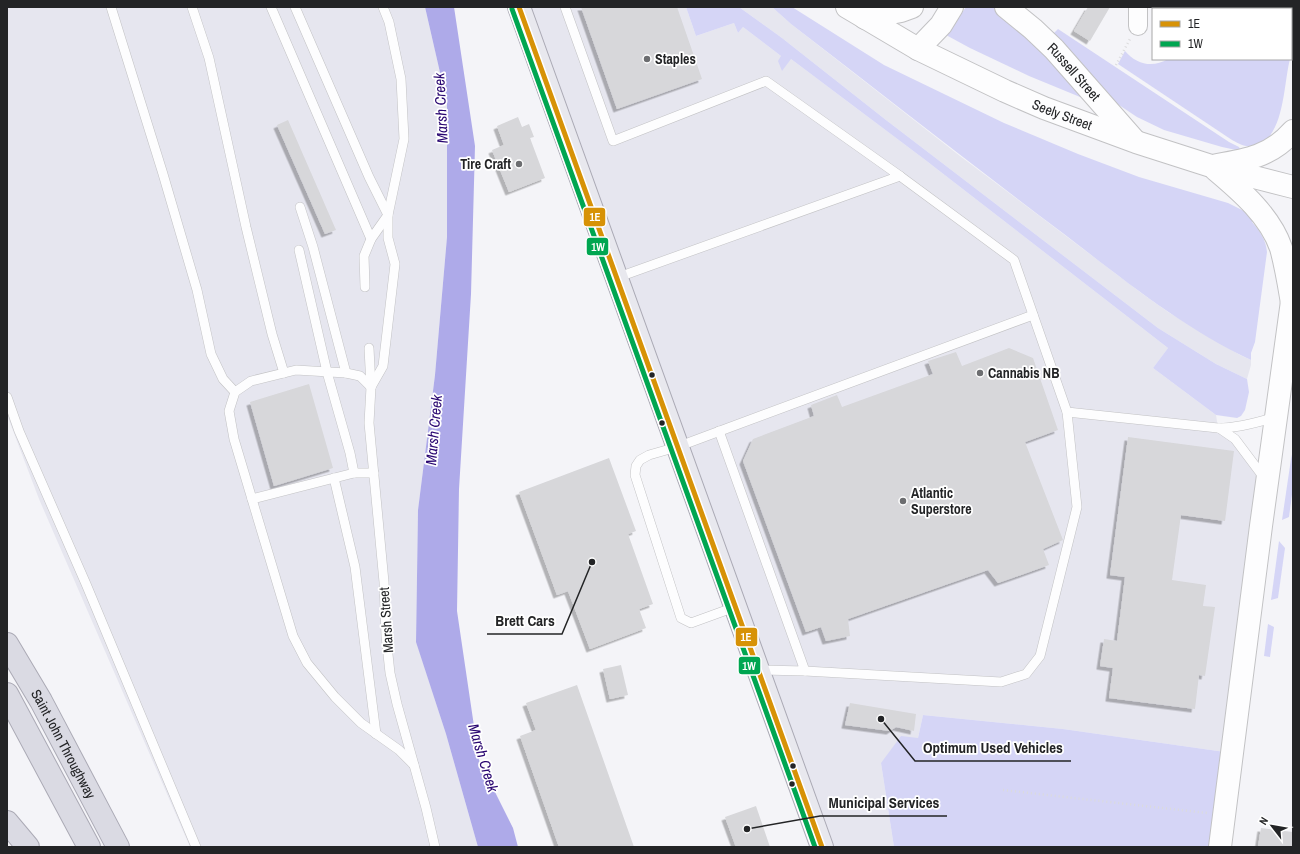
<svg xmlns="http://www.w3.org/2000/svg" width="1300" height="854" font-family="'Archivo Narrow',sans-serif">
  <defs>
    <filter id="shadow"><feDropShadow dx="-3.5" dy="3.5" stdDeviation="0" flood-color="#0004"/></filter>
  </defs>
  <rect width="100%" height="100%" fill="#f4f4f8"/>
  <g fill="#e6e6ef">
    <polygon points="7,7 425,7 447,103 447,237 435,375 418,510 416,641 446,734 478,847 190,847 39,499 7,415"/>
    <polygon points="519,7 686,7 696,36 734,23 738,33 743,27 781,56 791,59 924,159 1168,348 1153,368 1216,415 1218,428 1229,434 1267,482 1232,753 1063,729 923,715 918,738 881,763 894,847 822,847"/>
    <polygon points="739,7 772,7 791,24 960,156 1144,295 1168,312 1240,355 1251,360 1251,365 1247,379 1216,364 1158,328 886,120 782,38"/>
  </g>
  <g fill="#d5d5f6">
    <polygon points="686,7 739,7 782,38 886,120 1158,328 1216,364 1247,379 1249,392 1245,410 1241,416 1237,418 1216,415 1153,368 1168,348 924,159 791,59 782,71 778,61 781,56 743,27 738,33 734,23 696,36"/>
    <path d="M772 7H792L884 65 1004 123 1078 154 1139 177 1228 203 1246 212 1255 219 1252 222C1260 231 1266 240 1267 252L1255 342 1251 353V360C1183 328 1124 280 1064 234 972 165 882 94 791 24Z"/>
    <polygon points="966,7 995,7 999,10 1037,42 1085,99 1029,76 970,48 946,35"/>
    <polygon points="1192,7 1293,7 1293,49 1291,55 1291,9 1191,9"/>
    <polygon points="1058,29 1229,142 1239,147 1241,151 1222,147 1164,130 1137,117 1107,97 1050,37"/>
    <path d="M1125 51C1137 65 1153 68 1168 59H1290C1283 84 1285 150 1246 146 1240 145 1234 141 1229 138L1118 64Z"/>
    <polygon points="1293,450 1293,487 1289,517 1282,520 1291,459"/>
    <polygon points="1279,541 1285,548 1278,598 1271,600"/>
    <polygon points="1268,624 1274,627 1270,657 1264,656"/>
    <polygon points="923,715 1063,729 1232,753 1220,847 894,847 881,763 901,736 918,738"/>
  </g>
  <polygon fill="#aeaae9" points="425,7 454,7 475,146 471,294 459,489 457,611 479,760 513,828 518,847 478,847 446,734 416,642 418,510 435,375 447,237 447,103"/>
  <g fill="#d7d7da" filter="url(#shadow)">
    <polygon points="581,7 677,7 702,79 617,109"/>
    <polygon points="1088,7 1110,7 1090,41 1074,31"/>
    <polygon points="518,117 522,127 529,124 534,137 530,138 545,178 509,192 492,150 504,145 497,126"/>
    <polygon points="288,120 336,230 325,234 277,125"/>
    <polygon points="1009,348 1033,358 1058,430 1025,442 1063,540 1043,549 1049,565 998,583 988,570 848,619 850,636 826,641 821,627 806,632 743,461 753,439 814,416 811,405 837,395 842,407 933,374 928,361 956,352 962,366"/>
    <polygon points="309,384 333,468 274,486 250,402"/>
    <polygon points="1128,437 1234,451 1225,521 1181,515 1172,580 1206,585 1203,606 1215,607 1205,676 1199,675 1195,709 1109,698 1113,668 1100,666 1104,639 1117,641 1125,577 1110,575"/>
    <polygon points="609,458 636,531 628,534 653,604 639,609 646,628 590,649 568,591 557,595 519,492"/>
    <polygon points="621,665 628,695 610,699 603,669"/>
    <polygon points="577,685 634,847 559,847 520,736 536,730 526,703"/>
    <polygon points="850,703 916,714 914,731 896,727 890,731 845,725"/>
    <polygon points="756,806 770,847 736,847 725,817"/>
    <polygon points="1261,828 1293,832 1293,847 1258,847"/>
  </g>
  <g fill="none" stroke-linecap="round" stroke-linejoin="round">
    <g stroke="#c2c2c4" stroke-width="10">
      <g id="lane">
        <polyline points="111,7 163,174 197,290 211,354 223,379 235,392"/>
        <polyline points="192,7 209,58 246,227 272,334 284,373"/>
        <polyline points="271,7 371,239"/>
        <polyline points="295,7 369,177 388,215 371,239 364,256 365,287"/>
        <polyline points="565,7 613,141 766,81 900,176 616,278"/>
        <polyline points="300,207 313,247 346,373"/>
        <polyline points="299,250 327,372 350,453 354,473"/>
        <polyline points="369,348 371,387 369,423 384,582 386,636 390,673 397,704 426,808 435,847"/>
        <polyline points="371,387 360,376 346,373 296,370 251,381 235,392 229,411 234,439 293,636 307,663 335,697 361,723 399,750 414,765"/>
        <polyline points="371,387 383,366 395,264 388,238 388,215 404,139 401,79 389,22 383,7"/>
        <polyline points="7,397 19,431 86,584 196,847"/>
        <path d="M1067 412 1218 428C1238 428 1256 423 1275 417"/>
        <polyline points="1219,428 1235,439 1265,479"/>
        <polyline points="719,431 805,671 759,670"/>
        <polyline points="334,478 355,567 376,734"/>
        <polyline points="252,499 354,473 374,473"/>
        <polyline points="735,607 691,623 681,618 635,475 636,466 640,460 649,455 677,447 728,428 1033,315"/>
        <polyline points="805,671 1001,682 1026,674 1040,656 1077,507 1067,412 1014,260 900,176"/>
      </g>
    </g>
    <g stroke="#c2c2c4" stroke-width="20">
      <polyline id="street" points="1138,26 1138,7"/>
    </g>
    <g stroke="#c2c2c4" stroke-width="24">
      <g id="secondary">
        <path id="s1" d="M847 7 918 49 1005 91 1044 108 1136 142 1211 166 1293 187"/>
        <path id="s2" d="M1006 7 1033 29 1054 49 1134 140"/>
        <polyline points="865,18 901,11 912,7"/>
        <polyline points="918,49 941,25 952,7"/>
        <path d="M1217 165C1247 160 1271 156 1293 131"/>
        <path d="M1216 170C1241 191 1270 216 1281 248 1286 266 1289 285 1292 303"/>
        <polyline points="1220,847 1261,526 1293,294"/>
      </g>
    </g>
    <g stroke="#abaab5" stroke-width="24">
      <polyline id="primary" points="519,7 822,847"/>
    </g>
    <g stroke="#abaab5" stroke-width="24">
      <g id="highway">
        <path id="s3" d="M7 644 41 701 118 847"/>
        <polyline points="7,694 89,847"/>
        <polyline points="7,822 28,847"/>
      </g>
    </g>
    <g stroke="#dbdbdc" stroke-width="2.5" stroke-dasharray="1 3" stroke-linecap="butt">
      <polyline points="1116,65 1130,39"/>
      <polyline points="1003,790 1207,813"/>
    </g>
    <use href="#lane" stroke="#fdfdfe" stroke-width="9"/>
    <use href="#street" stroke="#fdfdfe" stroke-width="18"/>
    <use href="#secondary" stroke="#fdfdfe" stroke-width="22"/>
    <use href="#primary" stroke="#e8e8ee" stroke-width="22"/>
    <use href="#highway" stroke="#dadae3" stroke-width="22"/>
    <g stroke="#fff" stroke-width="8">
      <polyline id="bus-1" points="519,7 822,847"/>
    </g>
    <g stroke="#fff" stroke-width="8">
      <polyline id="bus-2" points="512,9 815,847"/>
    </g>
    <use href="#bus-1" stroke="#d79206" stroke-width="5"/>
    <use href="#bus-2" stroke="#00a651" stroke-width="5"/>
  </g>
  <g fill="#6c6d70" stroke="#fff" stroke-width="1.5">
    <circle cx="647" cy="59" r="4"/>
    <circle cx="519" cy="164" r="4"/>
    <circle cx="980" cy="373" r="4"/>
    <circle cx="903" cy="501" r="4"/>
  </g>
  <g fill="#232426" stroke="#fff" stroke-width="1.5">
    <circle cx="652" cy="375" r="3.5"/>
    <circle cx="662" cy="423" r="3.5"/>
    <circle cx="793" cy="766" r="3.5"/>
    <circle cx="792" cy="784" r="3.5"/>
  </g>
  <g text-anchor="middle" stroke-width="3.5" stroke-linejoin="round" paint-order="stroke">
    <g font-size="14" font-weight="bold" fill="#232426" stroke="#fff" text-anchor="start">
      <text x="655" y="64">Staples</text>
      <text x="511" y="169" text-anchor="end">Tire Craft</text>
      <text x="988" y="378">Cannabis NB</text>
      <text x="911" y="498">Atlantic<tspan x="911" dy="16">Superstore</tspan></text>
    </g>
    <g font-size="14" fill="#232426" stroke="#fff">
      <text dy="5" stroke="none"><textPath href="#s2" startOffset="94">Russell Street</textPath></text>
      <text dy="5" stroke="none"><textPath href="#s1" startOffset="241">Seely Street</textPath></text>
      <text transform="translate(386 620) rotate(-94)" y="5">Marsh Street</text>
      <text dy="5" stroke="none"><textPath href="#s3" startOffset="115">Saint John Throughway</textPath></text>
    </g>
    <g font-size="15" font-style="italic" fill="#290671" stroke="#fff">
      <text transform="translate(441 108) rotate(-93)" y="5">Marsh Creek</text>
      <text transform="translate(434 430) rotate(-85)" y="5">Marsh Creek</text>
      <text transform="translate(483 758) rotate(73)" y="5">Marsh Creek</text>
    </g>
  </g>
  <path fill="none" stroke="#232426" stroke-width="1.5" d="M592 562L562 634H487M881 719L915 761H1071M747 829L820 816H947"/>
  <g fill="#232426" stroke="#fff" stroke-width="1.5">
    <circle cx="592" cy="562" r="4"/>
    <circle cx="881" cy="719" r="4"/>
    <circle cx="747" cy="829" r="4"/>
  </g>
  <g font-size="15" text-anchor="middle" font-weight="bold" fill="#232426" stroke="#fff" stroke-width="3.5" stroke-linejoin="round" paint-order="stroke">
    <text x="525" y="626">Brett Cars</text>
    <text x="993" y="753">Optimum Used Vehicles</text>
    <text x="884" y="808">Municipal Services</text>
  </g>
  <g stroke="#fff" stroke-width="1.5">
    <rect x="583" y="207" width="23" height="20" rx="4" fill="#d79206"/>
    <rect x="586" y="237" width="23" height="19" rx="4" fill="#00a651"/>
    <rect x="735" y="627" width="23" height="20" rx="4" fill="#d79206"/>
    <rect x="738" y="656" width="23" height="19" rx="4" fill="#00a651"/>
  </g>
  <g font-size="11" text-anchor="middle" font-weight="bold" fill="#fff">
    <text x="595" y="221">1E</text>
    <text x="598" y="251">1W</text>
    <text x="746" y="641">1E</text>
    <text x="749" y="670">1W</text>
  </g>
  <rect width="1300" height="854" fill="none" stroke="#232426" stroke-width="16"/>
  <rect x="1152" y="8" width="140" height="52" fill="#ffffff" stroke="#a7a7a8"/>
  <rect x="1160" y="21" width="20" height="6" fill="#d79206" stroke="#a7a7a8"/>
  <text x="1188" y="28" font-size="12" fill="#232426">1E</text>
  <rect x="1160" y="41" width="20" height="6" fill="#00a651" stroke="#a7a7a8"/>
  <text x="1188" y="48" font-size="12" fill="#232426">1W</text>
  <g transform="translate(1272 826) rotate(301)" stroke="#ffffff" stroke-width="3" paint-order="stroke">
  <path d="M0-3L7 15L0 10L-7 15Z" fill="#232426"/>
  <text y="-6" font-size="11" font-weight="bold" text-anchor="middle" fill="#232426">N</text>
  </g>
</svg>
